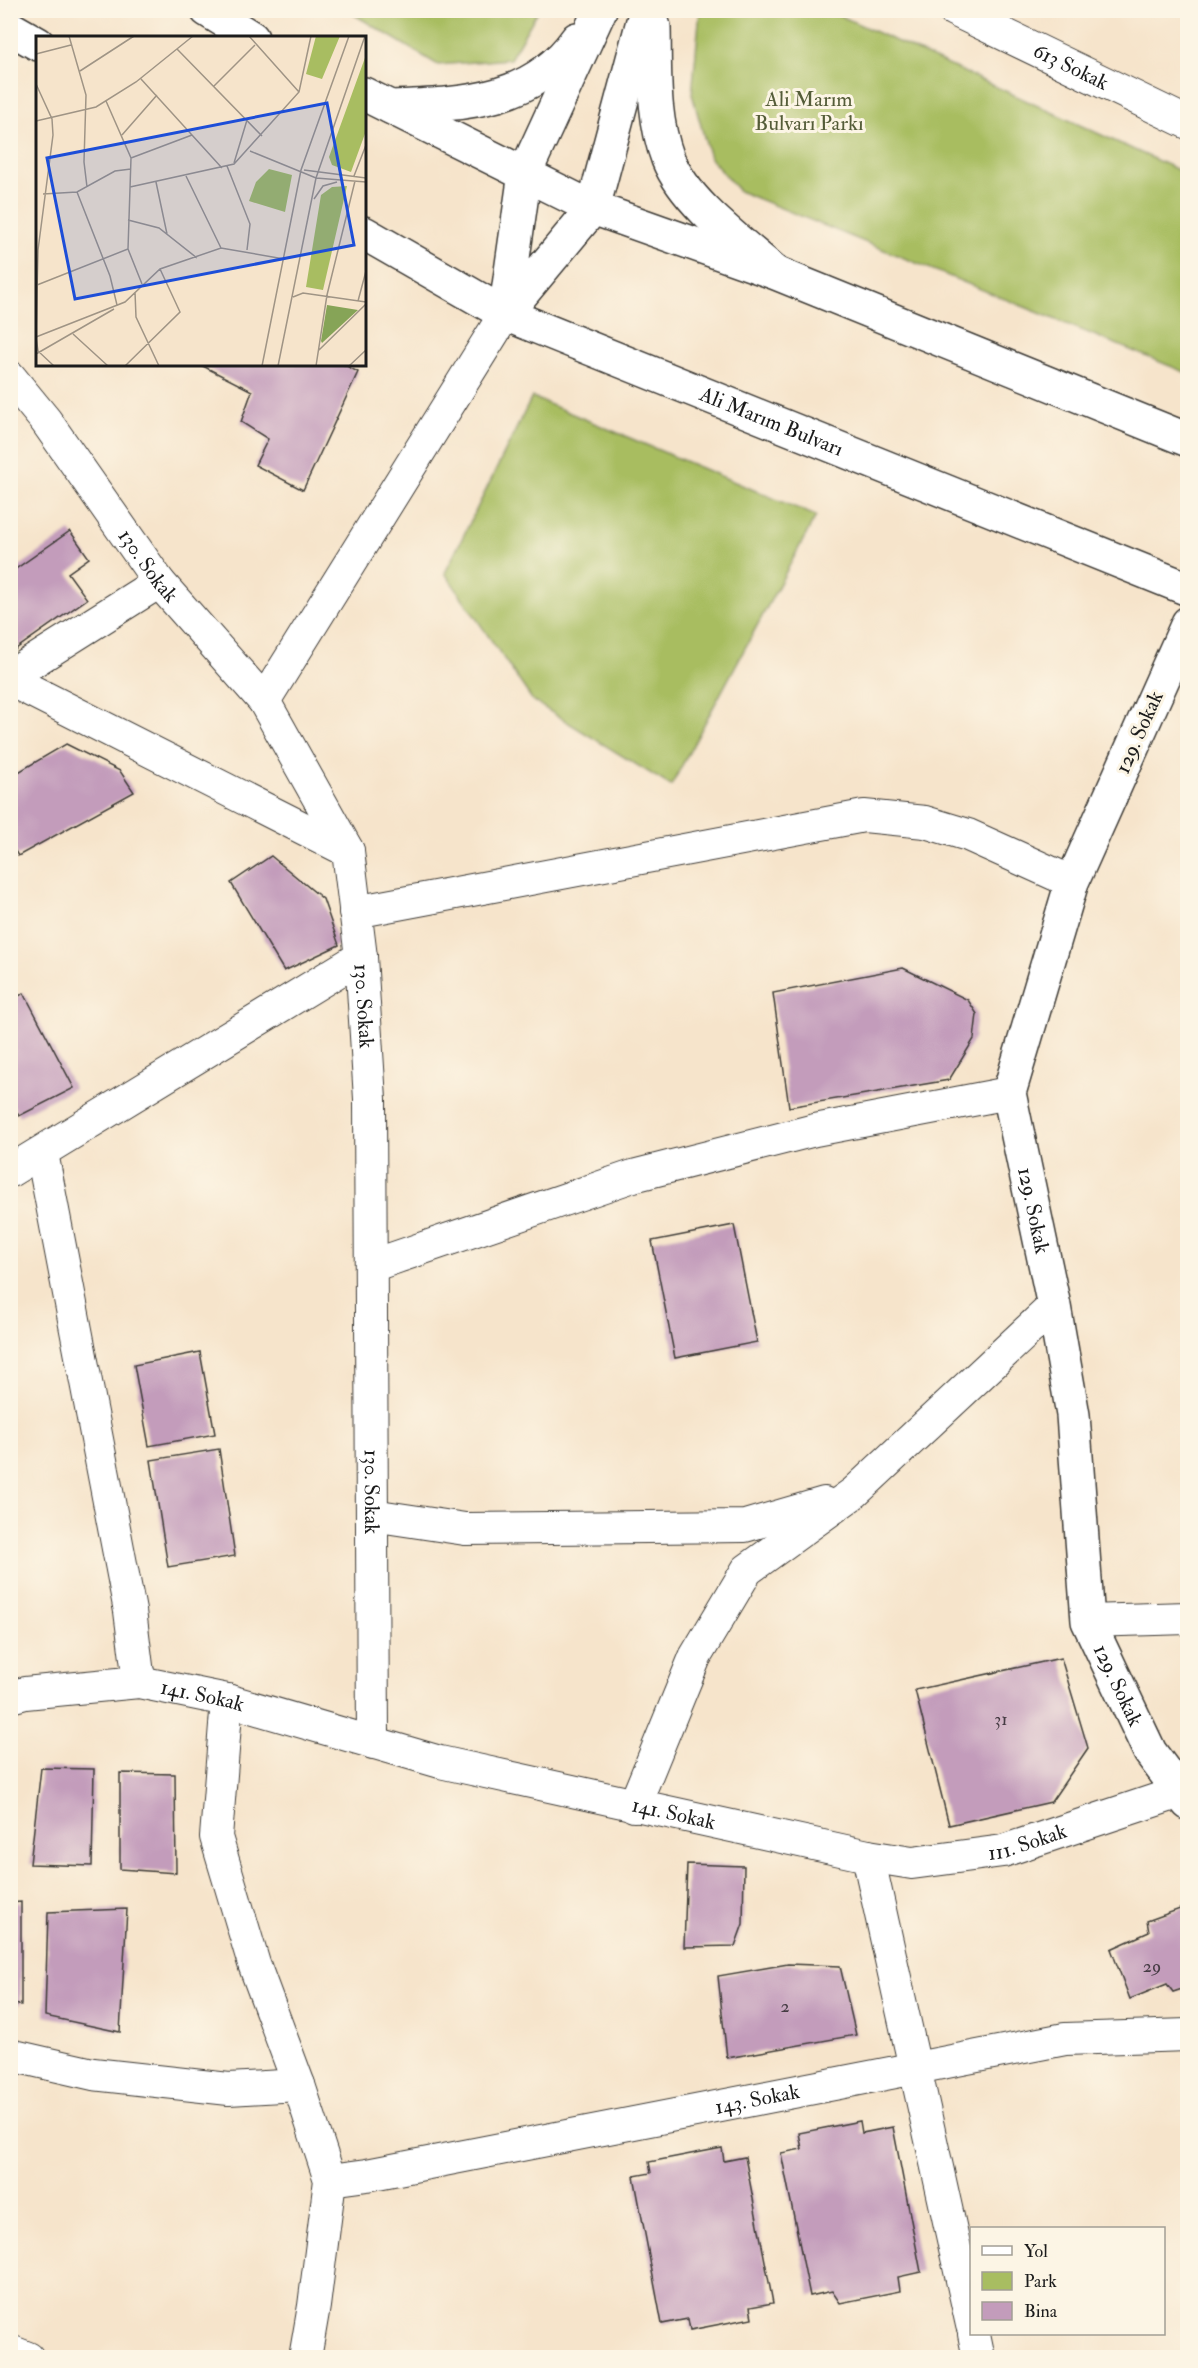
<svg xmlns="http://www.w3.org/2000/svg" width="1198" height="2368" font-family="'IM FELL Double Pica',serif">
  <rect width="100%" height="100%" fill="#fcf5e5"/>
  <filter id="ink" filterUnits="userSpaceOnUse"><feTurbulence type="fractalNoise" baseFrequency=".0167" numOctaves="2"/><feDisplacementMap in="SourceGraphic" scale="12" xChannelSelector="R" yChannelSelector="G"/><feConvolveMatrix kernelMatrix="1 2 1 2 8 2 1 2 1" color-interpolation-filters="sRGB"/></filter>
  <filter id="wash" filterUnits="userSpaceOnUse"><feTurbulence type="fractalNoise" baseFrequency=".008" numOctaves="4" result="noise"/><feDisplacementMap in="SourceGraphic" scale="24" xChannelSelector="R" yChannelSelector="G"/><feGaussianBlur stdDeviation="1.35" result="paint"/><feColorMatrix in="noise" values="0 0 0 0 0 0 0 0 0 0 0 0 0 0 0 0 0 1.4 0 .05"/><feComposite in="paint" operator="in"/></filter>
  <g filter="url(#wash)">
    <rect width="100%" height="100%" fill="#f6e4cb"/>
    <g fill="#a8bd61" stroke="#626c3e" stroke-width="1.5">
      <polygon points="348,11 538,11 510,59 438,65"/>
      <polygon points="700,11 830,11 1187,174 1187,373 739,191 710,158 692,94"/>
      <polygon points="532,397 816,516 671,786 533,701 445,573"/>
    </g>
    <g id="blocks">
      <g fill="#c39cbb">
        <polygon points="199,364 343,364 358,372 303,490 255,465 268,439 241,422 252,391"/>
        <polygon points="70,531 89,558 68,573 87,599 10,653 10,573"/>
        <polygon points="66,744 120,771 134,792 18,856 10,843 10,777"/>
        <polygon points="271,856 323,899 339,945 284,971 231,883"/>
        <polygon points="903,968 968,1000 977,1014 974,1039 949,1080 789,1107 773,993"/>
        <polygon points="24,993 74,1088 19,1116 10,1100 10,1001"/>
        <polygon points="734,1225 757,1342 675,1358 652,1241"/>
        <polygon points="200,1352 215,1434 149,1446 134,1365"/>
        <polygon points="219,1449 235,1556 168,1567 151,1460"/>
        <polygon points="1061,1658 1088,1748 1051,1802 949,1825 915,1690"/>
        <polygon points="41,1768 94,1769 92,1866 30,1864"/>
        <polygon points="120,1773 175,1774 176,1873 120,1869"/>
        <polygon points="687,1864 744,1866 743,1924 735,1946 684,1947"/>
        <polygon points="21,1902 21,2005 10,2004 10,1903"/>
        <polygon points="1188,1906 1188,1987 1173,1992 1167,1984 1130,1999 1111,1949 1149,1932 1147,1921"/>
        <polygon points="127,1909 120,2032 45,2016 48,1912"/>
        <polygon points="788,1964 840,1966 856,2035 727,2058 718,1976"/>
        <polygon points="860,2121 862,2133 893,2127 921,2272 898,2277 900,2291 840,2303 832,2291 810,2296 781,2153 802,2149 799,2133"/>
        <polygon points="722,2148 724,2161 745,2157 773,2303 750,2307 752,2318 690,2330 688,2319 662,2324 634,2176 651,2173 649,2162"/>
      </g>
    </g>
  </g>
  <g filter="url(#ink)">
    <use href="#blocks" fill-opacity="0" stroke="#3d3a36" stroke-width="1.5"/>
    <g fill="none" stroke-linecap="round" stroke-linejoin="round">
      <g stroke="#3d3a36" stroke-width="34">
        <g id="street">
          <path id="s1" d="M954 10 1188 123"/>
          <path id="s2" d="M10 377 46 421 159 582 264 701 348 851 361 957 370 1099 373 1743"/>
          <polyline points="10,676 159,582"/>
          <polyline points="10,680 348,851"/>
          <polyline points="264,701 505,314"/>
          <polyline points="355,912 864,816 925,822 968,835 1072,882"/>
          <polyline points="42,1153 130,1611 139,1682"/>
          <polyline points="10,1171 361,957"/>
          <polyline points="371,1266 633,1176 815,1130 1009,1093"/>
          <polyline points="372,1515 465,1529 745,1526 824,1503"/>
          <polyline points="1088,1621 1188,1618"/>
          <path id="s3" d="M10 1697 25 1693 139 1682 227 1700 440 1762 868 1856 972 2325"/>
          <polyline points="227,1700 216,1837 254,1964 299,2085 330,2180 314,2306 305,2358"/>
          <polyline points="634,1806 695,1657 747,1570 855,1492 1054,1306"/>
          <path id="s4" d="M868 1856 912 1863 1003 1851 1180 1792"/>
          <polyline points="10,2055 93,2074 229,2089 299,2085"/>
          <path id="s5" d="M330 2180 367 2175 1065 2039 1188 2035"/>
          <polyline points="974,2334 979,2358"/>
          <polyline points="10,2351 28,2358"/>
        </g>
      </g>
      <g stroke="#3d3a36" stroke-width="36">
        <g id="secondary">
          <path d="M654 27C655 70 652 117 668 159 685 202 740 242 775 272"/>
          <path d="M391 107C463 104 532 103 577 39"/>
          <polyline points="505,314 593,208 646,10"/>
          <polyline points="505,314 525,173 600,10"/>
          <path id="s6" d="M1188 623 1072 882 1009 1093 1054 1306 1073 1415 1088 1621 1150 1752 1188 1803"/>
        </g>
      </g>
      <g stroke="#3d3a36" stroke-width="36">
        <g id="primary">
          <polyline points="207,10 252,38"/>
          <polyline points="10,28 38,44"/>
          <polyline points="364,94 593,208 776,273 1188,440"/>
          <path id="s7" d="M364 233 505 314 1188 589"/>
        </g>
      </g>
      <use href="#street" stroke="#fff" stroke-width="32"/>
      <use href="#secondary" stroke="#fff" stroke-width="33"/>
      <use href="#primary" stroke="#fff" stroke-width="33"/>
    </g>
  </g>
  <g text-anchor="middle" stroke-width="6" stroke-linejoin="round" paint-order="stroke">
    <g font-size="18" fill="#463c44">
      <text x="1001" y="1725">31</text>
      <text x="1152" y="1972">29</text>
      <text x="785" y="2012">2</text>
    </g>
    <g font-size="21" fill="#1c1c1c" stroke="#fcf5e5">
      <text dy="7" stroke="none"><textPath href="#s1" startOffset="130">613 Sokak</textPath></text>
      <text dy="7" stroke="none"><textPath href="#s7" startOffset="450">Ali Marım Bulvarı</textPath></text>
      <text dy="7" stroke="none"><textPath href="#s2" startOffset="234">130. Sokak</textPath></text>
      <text transform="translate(1139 732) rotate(-66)" y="7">129. Sokak</text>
      <text dy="7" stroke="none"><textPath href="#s2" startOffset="740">130. Sokak</textPath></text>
      <text dy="7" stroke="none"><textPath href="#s6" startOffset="624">129. Sokak</textPath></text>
      <text dy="7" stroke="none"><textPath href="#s2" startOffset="1226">130. Sokak</textPath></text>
      <text dy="7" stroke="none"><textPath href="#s6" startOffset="1110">129. Sokak</textPath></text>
      <text dy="7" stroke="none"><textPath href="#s3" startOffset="195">141. Sokak</textPath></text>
      <text dy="7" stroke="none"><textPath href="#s3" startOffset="681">141. Sokak</textPath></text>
      <text dy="7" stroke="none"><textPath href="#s4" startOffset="162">111. Sokak</textPath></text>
      <text dy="7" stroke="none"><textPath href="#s5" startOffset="435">143. Sokak</textPath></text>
    </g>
    <g font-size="21" fill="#545c38" stroke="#fcf5e5">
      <text x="809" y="106">Ali Marım<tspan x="809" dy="24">Bulvarı Parkı</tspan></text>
    </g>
  </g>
  <g transform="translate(36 36)">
    <rect width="330" height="330" fill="#f6e4cb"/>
    <path d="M280 0H304L286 43 270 38ZM330 19V95L315 136 296 129 293 121ZM233 133 256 139 249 176 213 165 220 146ZM311 150 287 254 270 251 285 159 296 151Z" fill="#a8bd61"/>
    <path d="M291 269 322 274 286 307 285 305Z" fill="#86a457"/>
    <path fill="none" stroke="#9f9485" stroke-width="1.5" d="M33 0 50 59 48 126 51 151M213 0 263 56M141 13 226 100M0 18 35 9M44 35 98 0M105 43 186 132M0 48 16 83 17 99 2 214 0 301 2 315 18 330M178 50 219 9M0 85 60 71 100 46 157 0M86 99 121 59M214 115 280 142 330 146M95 122 156 99M198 127 211 84M191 130 214 188 211 214M268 134 330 142M150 140 185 212M318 140 330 109M120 146 131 198M94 151 198 128 263 56 275 0M41 156 74 240 81 269M7 158 41 156 79 135 95 133M278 163 287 150 301 146M92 184 123 192 161 222M92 213 106 248M1 249 92 213 95 122 70 65M99 256 100 281 123 330M257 261 267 257 330 266M322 265 330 235M37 298 72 330M0 301 89 266 124 233 185 212 248 223M283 314 330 268M0 318 78 273M89 330 144 276 124 233M226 330 265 134 313 0M242 330 280 142 329 0M280 330 291 259 319 145M313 330 330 314"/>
    <path fill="#1d4ed8" fill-opacity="0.15" stroke="#1d4ed8" stroke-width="3" d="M291 67 318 209 39 263 11 122Z"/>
    <rect width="330" height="330" fill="none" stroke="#1c1c1c" stroke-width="3"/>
  </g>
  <rect width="1198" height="2368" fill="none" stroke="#fcf5e5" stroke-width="36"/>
  <rect x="970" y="2227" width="195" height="108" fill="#fcf5e5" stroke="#a29e95" stroke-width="1.5"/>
  <rect x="982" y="2246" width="30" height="9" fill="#ffffff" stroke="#a29e95" stroke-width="1.5"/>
  <text x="1024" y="2257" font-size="18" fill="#1c1c1c">Yol</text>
  <rect x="982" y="2272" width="30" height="18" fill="#a8bd61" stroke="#a29e95" stroke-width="1.5"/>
  <text x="1024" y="2287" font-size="18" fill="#1c1c1c">Park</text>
  <rect x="982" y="2302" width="30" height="18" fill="#c39cbb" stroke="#a29e95" stroke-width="1.5"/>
  <text x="1024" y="2317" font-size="18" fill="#1c1c1c">Bina</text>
</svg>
